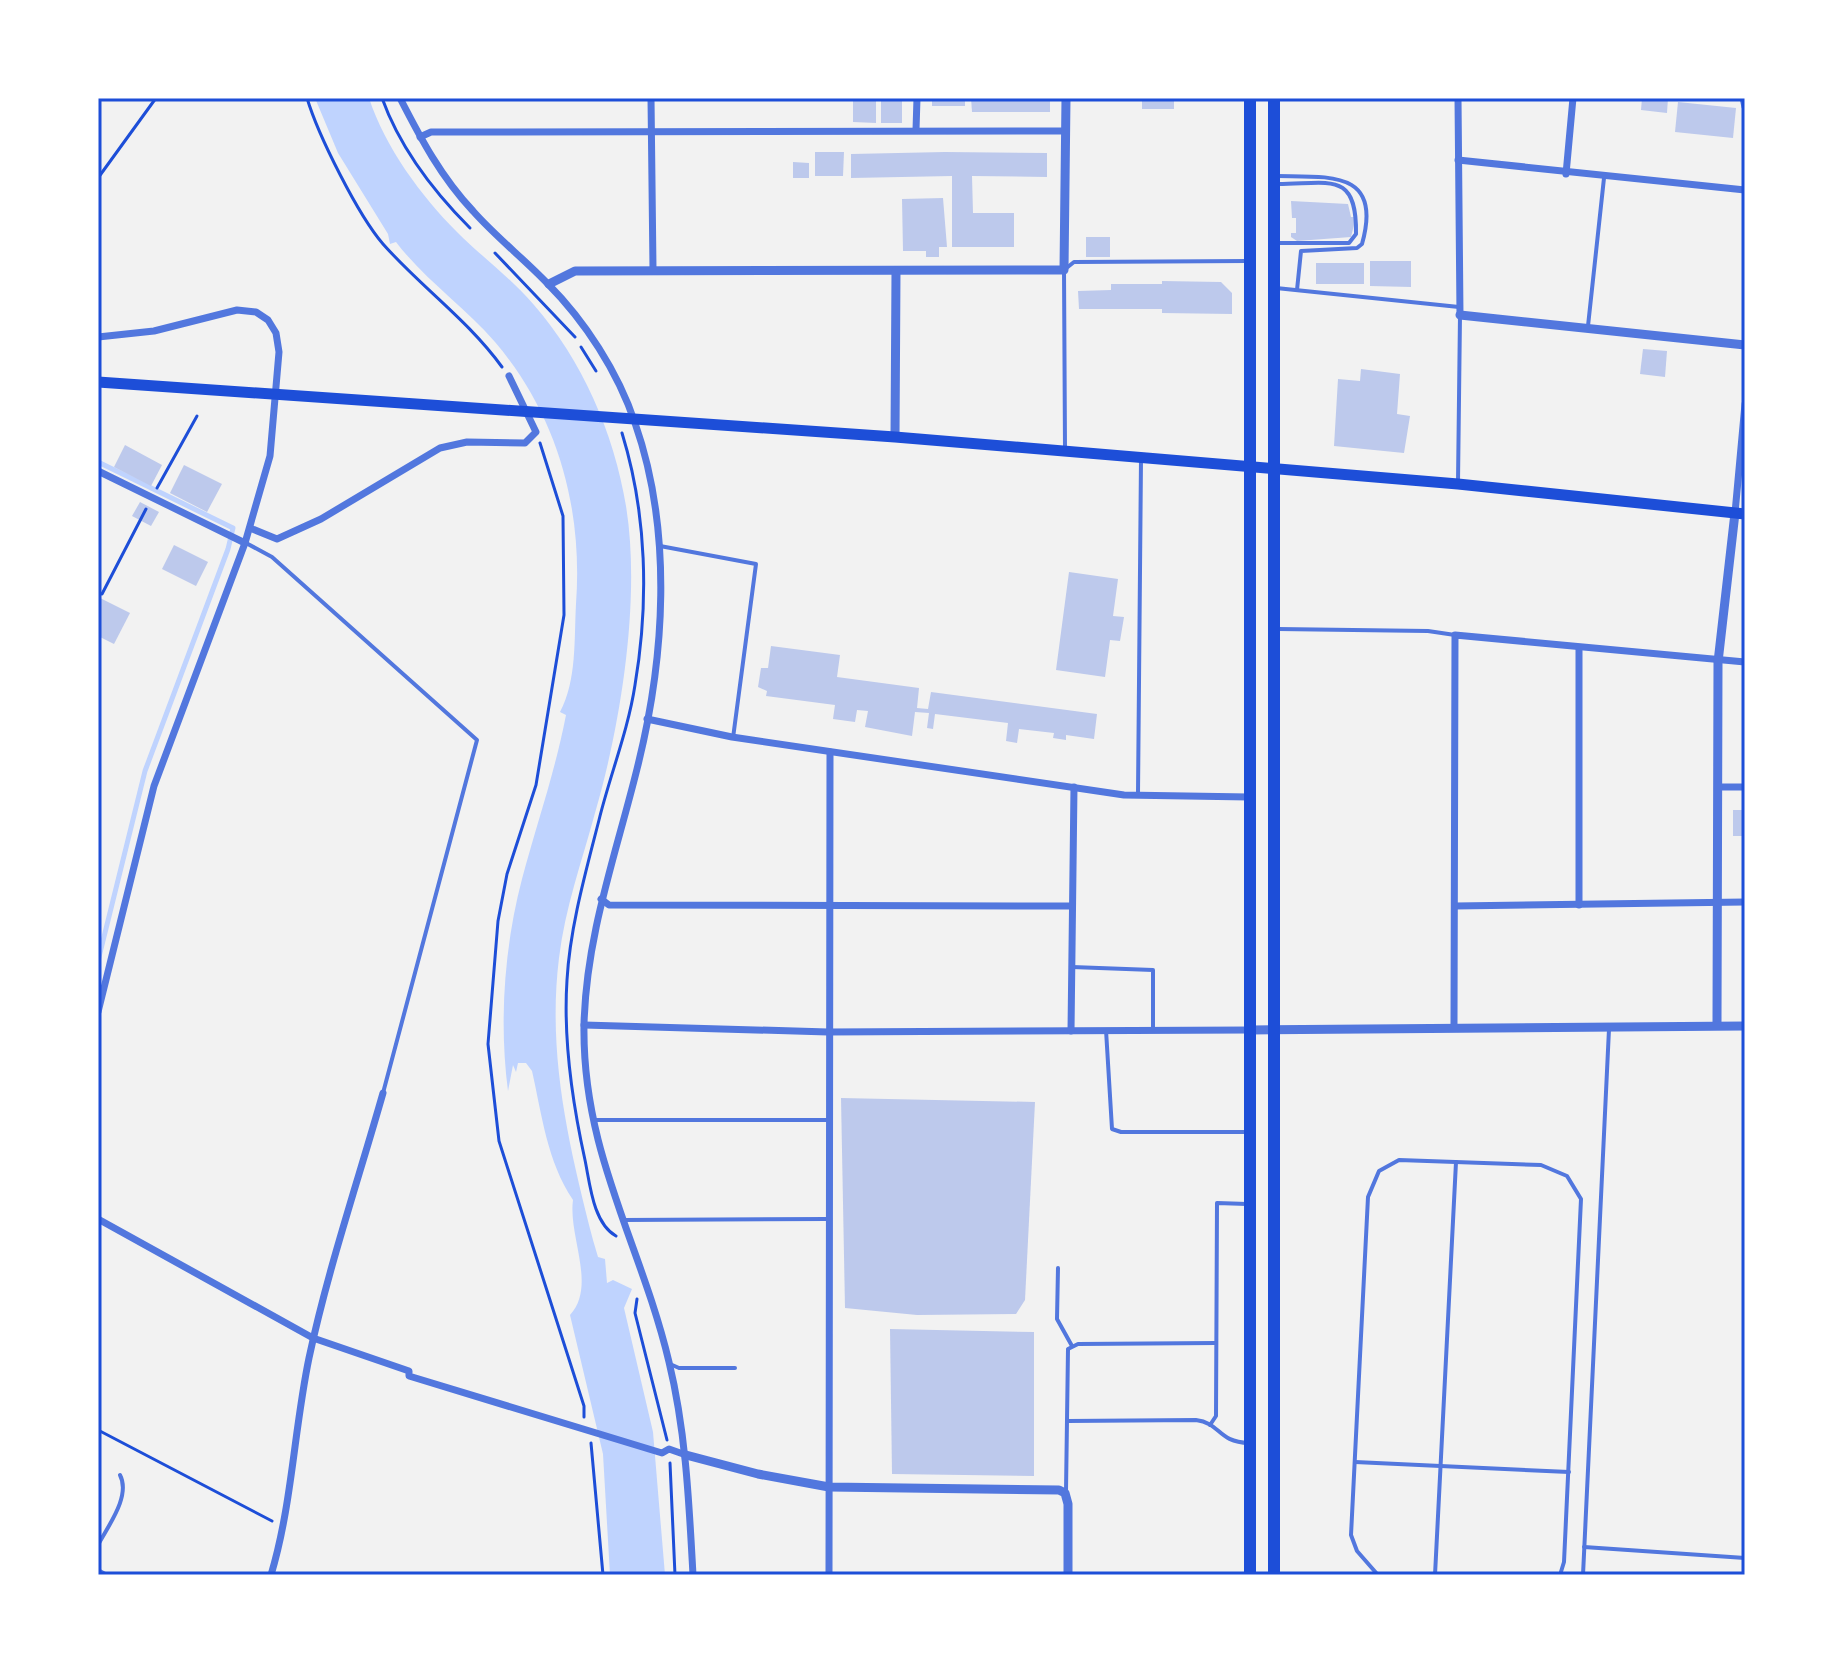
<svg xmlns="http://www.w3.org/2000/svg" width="1843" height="1673" font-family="Figtree,sans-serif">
  <rect width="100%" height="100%" fill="#f2f2f2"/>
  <path fill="#bfd3fe" d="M315 98H369C385 147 421 196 457 232 482 257 511 278 534 305 582 360 614 433 626 506 641 598 621 724 595 813 582 861 565 908 559 958 547 1055 569 1146 593 1240L598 1257 605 1259 607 1283 613 1280 632 1289 624 1308 653 1432 665 1575H610L603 1454 570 1315C597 1286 568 1236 573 1200 547 1161 542 1115 532 1071L526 1063H518L516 1072 513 1065 508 1091C499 1022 504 948 522 879 537 823 555 772 566 715L560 712C577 680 574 640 576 604 583 509 558 416 495 342 464 306 425 280 396 242L390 244 388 234 338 153Z"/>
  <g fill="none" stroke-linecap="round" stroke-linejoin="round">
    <polyline stroke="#bfd3fe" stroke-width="5" points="98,462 233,528 228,549 145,771 98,961"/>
  </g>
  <g fill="#bdc9ec">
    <polygon points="853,98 876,98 876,123 853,122"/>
    <rect x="932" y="98" width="33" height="8"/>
    <polygon points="971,98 1050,98 1050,112 972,112"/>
    <rect x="1142" y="98" width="32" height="11"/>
    <polygon points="1642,98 1668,98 1667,113 1641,110"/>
    <rect x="881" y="101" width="21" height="22"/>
    <polygon points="1678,102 1736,108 1733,138 1675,132"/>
    <polygon points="815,152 844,152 843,176 815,176"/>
    <polygon points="945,152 1047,153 1047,177 972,176 973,213 1014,213 1014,247 952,247 952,176 851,178 851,154"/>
    <polygon points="793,162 809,163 809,178 793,178"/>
    <polygon points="943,198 947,247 939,247 939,257 926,257 926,251 903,251 902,199"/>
    <polygon points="1291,201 1348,204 1351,217 1356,217 1351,237 1297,241 1291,237 1291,233 1296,233 1296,218 1292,218"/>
    <rect x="1086" y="237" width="24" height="20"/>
    <polygon points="1370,261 1411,261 1411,287 1370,286"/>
    <rect x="1316" y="263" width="48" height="21"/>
    <polygon points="1162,281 1221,282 1232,293 1232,314 1162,313 1162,309 1079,309 1078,291 1111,290 1111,284 1162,284"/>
    <polygon points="1643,349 1667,351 1665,377 1640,374"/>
    <polygon points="1361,369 1400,374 1397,414 1410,416 1404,453 1334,446 1338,379 1360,381"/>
    <polygon points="125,445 162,465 151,486 114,467"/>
    <polygon points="184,465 222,484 207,512 170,493"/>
    <polygon points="140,502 159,512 151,526 132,516"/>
    <polygon points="174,545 208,562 196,586 162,569"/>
    <polygon points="1069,572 1118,579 1113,616 1124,617 1120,641 1110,640 1105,677 1056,670"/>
    <polygon points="98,597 130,613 114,644 98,636"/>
    <polygon points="771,646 840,655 837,677 919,688 917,708 928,709 931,692 1097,714 1094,739 1066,735 1066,740 1053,738 1054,733 1019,729 1017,743 1006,741 1008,723 935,714 933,729 927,728 929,713 915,712 912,736 865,727 868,711 857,710 855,722 833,719 835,705 766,696 767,691 758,687 761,668 768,668"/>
    <rect x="1733" y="810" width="12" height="26"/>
    <polygon points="841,1098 1035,1102 1025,1300 1016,1314 917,1315 845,1308"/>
    <polygon points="890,1329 1034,1332 1034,1476 892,1474"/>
  </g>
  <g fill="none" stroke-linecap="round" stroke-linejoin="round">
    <g stroke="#1d4ed8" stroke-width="3">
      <path d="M307 98C318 135 358 215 383 244 421 287 468 320 502 367"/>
      <path d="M382 98C400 148 432 190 470 228"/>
      <polyline points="98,178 156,98"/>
      <polyline points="495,253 575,337"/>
      <polyline points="581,347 596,371"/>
      <polyline points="540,443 563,516 564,615 536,785 507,874 498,921 488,1044 499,1141 584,1406 584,1417"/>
      <polyline points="157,488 197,416"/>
      <polyline points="98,593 102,594 146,509"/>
      <path d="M616 1236C593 1223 590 1184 585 1160 572 1101 563 1041 567 980 570 927 586 871 599 820 610 775 628 731 635 685 649 602 647 514 622 433"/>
      <polyline points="637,1299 635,1313 667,1440"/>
      <polyline points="98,1430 272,1521"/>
      <polyline points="591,1443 603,1575"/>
      <polyline points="670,1463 675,1575"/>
    </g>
    <g stroke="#5277de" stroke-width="4">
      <path d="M1277 176C1329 177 1383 170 1362 244L1357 248 1301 251 1297 290"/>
      <path d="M1276 243H1349L1356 234C1357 170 1329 184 1278 184"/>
      <polyline points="1276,288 1459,307"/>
      <polyline points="1588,326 1604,178"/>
      <polyline points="1065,450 1064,270 1074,262 1248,261"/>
      <polyline points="1458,482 1460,315"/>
      <polyline points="246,543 272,557 477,740 383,1093"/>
      <polyline points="660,546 756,564 733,738"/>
      <polyline points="1278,629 1428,631 1455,635"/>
      <polyline points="1138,794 1141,459"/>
      <polyline points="1072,967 1153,970 1153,1030"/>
      <polyline points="1106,1030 1112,1129 1121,1132 1246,1132"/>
      <polyline points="596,1120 828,1120"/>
      <polyline points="623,1220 827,1219"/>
      <polyline points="1058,1268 1057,1319 1072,1346"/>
      <polyline points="670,1364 679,1368 735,1368"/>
      <path d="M1067 1421 1196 1420C1221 1423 1217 1442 1249 1443"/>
      <polyline points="1210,1425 1216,1416 1217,1203 1247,1204"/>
      <polyline points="1355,1462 1569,1472"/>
      <polyline points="1066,1491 1068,1349 1078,1344 1216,1343"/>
      <path d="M98 1545C108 1526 131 1496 120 1475"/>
      <polyline points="1584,1547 1745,1558"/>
      <polyline points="98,1570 107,1575"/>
      <polyline points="1378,1575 1357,1551 1351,1535 1368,1197 1379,1171 1399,1160 1541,1165 1567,1176 1581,1199 1564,1562 1560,1575"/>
      <polyline points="1435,1575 1456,1162"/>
      <polyline points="1583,1575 1609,1029"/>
    </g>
    <g stroke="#5277de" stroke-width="7">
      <path d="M400 98C421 139 441 177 473 211 496 237 523 258 547 283 585 321 618 372 635 423 673 532 665 658 637 769 616 854 586 936 584 1025 582 1153 641 1244 669 1362 686 1432 689 1503 693 1575"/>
      <polyline points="651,98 653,269"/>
      <polyline points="1458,98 1460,315"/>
      <polyline points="1743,98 1745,107"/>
      <polyline points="916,130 917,98"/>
      <polyline points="420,137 431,132 1066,131"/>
      <polyline points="1458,160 1745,190"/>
      <polyline points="1566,174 1573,98"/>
      <polyline points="98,337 154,331 237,310 256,312 268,320 276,333 279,352 270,456 245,543 154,786 98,1012"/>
      <polyline points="98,471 245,543"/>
      <polyline points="1735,513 1745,404"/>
      <polyline points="250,528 277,539 321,519 440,448 467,442 525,443 536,432 509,376"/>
      <polyline points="647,719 732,737 1124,795 1249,797"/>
      <polyline points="1718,787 1745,787"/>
      <polyline points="601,899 609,905 1071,906"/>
      <polyline points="1579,905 1579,648"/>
      <polyline points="1455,906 1745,902"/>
      <polyline points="584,1025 828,1032 1250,1030"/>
      <polyline points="1454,1026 1455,635 1745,662"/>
      <polyline points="1071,1031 1074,787"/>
      <polyline points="98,1219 313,1338 409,1371 409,1376 662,1453 669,1449 686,1455"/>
      <path d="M271 1575C292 1505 294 1430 309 1358 328 1269 358 1181 383 1093"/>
      <polyline points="829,1575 830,752"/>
    </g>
    <g stroke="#5277de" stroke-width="9">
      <polyline points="549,284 575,271 1064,270 1066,98"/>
      <polyline points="1460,315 1745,345"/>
      <polyline points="895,437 896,271"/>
      <polyline points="1717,1025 1718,662 1735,513"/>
      <polyline points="1250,1030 1745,1026"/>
      <polyline points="686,1455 758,1474 829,1487 1059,1490 1065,1493 1068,1504 1068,1575"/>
    </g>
    <polyline stroke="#1d4ed8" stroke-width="11" points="98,382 895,437 1458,484 1745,514"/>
    <g stroke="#1d4ed8" stroke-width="12">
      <polyline points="1250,1575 1250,98"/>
      <polyline points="1274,1575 1274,98"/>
    </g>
  </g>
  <rect width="1843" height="1673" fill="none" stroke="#ffffff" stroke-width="200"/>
  <rect x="100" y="100" width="1643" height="1473" fill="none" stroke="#1d4ed8" stroke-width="3"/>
</svg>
